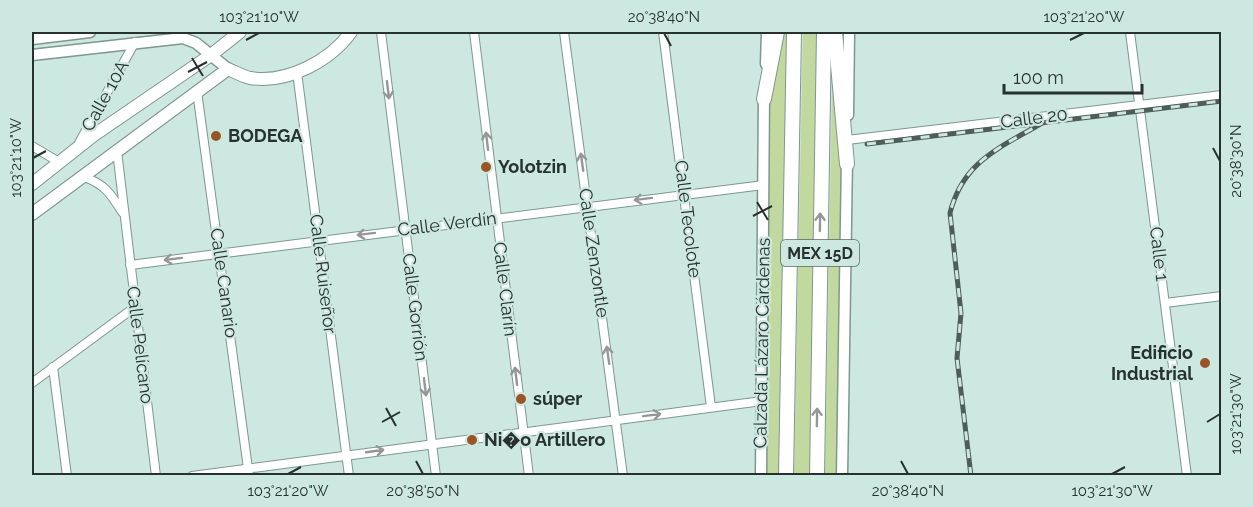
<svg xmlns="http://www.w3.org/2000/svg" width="1253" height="507" font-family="Raleway,sans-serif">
  <rect width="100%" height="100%" fill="#cde8e0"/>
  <g fill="#c1d99e">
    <polygon points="782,32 789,32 781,475 766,476 769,98"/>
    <polygon points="803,32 821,32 812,475 794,476"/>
    <polygon points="833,38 844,147 838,475 825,476"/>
  </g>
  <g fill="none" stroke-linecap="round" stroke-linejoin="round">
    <g stroke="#7e978f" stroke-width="10">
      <g id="minor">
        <polyline points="381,32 436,476"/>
        <polyline points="474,32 529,476"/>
        <polyline points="564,32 623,476"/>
        <polyline points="663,32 711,407"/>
        <polyline points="1130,32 1187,476"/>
        <polyline points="297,72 349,476"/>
        <polyline points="197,91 249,476"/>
        <polyline points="847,140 1222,95"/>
        <polyline points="79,143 135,42"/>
        <polyline points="32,146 59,162"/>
        <polyline points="117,151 156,476"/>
        <path d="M82 176C104 184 110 192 122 212"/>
        <polyline points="130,265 764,185"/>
        <polyline points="1165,303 1222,296"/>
        <polyline points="53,367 67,476"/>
        <polyline points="32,383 135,307"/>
        <polyline points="192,476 762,401"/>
      </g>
    </g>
    <g stroke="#7e978f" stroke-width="13">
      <g id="secondary">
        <polyline points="32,39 90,32"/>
        <polyline points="32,55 183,38 196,43 228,69"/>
        <polyline points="766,64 767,32"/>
        <polyline points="848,115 849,32"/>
        <polyline points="761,476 764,92"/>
        <polyline points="842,476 847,158"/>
      </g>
    </g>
    <g stroke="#7e978f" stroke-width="14">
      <g id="primary">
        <polyline points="32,184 94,135 211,55 240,32"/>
        <path d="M32 214 228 69C235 72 242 76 250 78 287 84 330 61 351 32"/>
      </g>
    </g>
    <g stroke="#7e978f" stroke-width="16">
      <g id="motorway">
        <polyline points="835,32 847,164"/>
        <polyline points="764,99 777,32"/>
        <polyline points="786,476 794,32"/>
        <polyline points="817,476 824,32"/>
      </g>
    </g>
    <use href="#minor" stroke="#fff" stroke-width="8"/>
    <use href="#secondary" stroke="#fff" stroke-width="10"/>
    <use href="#primary" stroke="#fff" stroke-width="12"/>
    <use href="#motorway" stroke="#fff" stroke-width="14"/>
    <g stroke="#4f5d59" stroke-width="5">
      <g id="rail">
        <polyline points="867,144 1222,101"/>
        <path d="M971 476 957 358 961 313 950 213C963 161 1000 148 1042 123"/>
      </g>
    </g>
    <use href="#rail" stroke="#cde8e0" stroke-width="3" stroke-dasharray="9" stroke-linecap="butt"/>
  </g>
  <defs><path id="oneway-shaft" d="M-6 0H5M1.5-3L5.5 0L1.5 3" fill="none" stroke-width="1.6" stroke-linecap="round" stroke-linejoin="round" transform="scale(1.5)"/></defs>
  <g stroke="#939896">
    <use href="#oneway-shaft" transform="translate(388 90) rotate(83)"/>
    <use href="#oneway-shaft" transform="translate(487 141) rotate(-97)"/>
    <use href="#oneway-shaft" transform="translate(582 162) rotate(-98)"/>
    <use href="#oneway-shaft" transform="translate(643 199) rotate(173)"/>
    <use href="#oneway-shaft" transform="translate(820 222) rotate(-89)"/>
    <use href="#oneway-shaft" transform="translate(366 234) rotate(173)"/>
    <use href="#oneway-shaft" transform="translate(173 259) rotate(173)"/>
    <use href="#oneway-shaft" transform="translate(608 355) rotate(-98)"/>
    <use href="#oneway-shaft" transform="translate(516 376) rotate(-97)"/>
    <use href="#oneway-shaft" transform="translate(425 387) rotate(83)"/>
    <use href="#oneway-shaft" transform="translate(652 415) rotate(-7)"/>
    <use href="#oneway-shaft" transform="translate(817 417) rotate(-89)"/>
    <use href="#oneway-shaft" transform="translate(375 451) rotate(-8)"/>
  </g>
  <path fill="none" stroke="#27312e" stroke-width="2" d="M664 33 671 46M246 40 259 33M1070 40 1084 33M192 58 203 76M188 72 207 62M1213 148 1220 161M33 158 46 151M757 202 768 220M753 216 772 206M386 408 396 426M382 422 400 412M1207 422 1220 414M416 461 423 474M901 461 908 474M288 474 301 467M1112 474 1125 467"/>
  <g fill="#995527" stroke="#cde8e0" stroke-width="2">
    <circle cx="216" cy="136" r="6"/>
    <circle cx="486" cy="167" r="6"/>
    <circle cx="1205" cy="363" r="6"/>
    <circle cx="521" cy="399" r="6"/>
    <circle cx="472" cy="440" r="6"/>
  </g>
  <g text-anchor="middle" stroke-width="4.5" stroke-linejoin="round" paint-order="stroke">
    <rect fill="#cde8e0" stroke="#596863" stroke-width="1.5" x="781" y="240" width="78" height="26" rx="4.5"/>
    <g font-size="16" font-weight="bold" fill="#27312e">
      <text x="820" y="259">MEX 15D</text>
    </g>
    <g font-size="18" fill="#27312e" stroke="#cde8e0">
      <text transform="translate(105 96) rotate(-61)" y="6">Calle 10A</text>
      <text transform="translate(1034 118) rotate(-7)" y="6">Calle 20</text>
      <text transform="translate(688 219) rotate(83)" y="6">Calle Tecolote</text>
      <text transform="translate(447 224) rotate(-7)" y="6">Calle Verdín</text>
      <text transform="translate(594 253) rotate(82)" y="6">Calle Zenzontle</text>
      <text transform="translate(1159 254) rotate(83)" y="6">Calle 1</text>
      <text transform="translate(323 274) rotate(83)" y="6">Calle Ruiseñor</text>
      <text transform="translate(224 283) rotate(82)" y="6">Calle Canario</text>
      <text transform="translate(505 289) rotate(83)" y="6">Calle Clarín</text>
      <text transform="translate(415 307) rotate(83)" y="6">Calle Gorrión</text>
      <text transform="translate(762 343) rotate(-89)" y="6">Calzada Lázaro Cárdenas</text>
      <text transform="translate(140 345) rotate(83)" y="6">Calle Pelícano</text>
    </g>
    <g font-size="18" font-weight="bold" fill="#27312e" stroke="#cde8e0" text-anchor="start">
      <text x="228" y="142">BODEGA</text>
      <text x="498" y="173">Yolotzin</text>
      <text x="1193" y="359" text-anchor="end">Edificio<tspan x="1193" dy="21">Industrial</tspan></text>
      <text x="533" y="405">súper</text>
      <text x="484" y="446">Ni�o Artillero</text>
    </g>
  </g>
  <rect width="1253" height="507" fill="none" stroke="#cde8e0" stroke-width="66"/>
  <path d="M1004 84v9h138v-9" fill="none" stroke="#27312e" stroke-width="3"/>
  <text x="1013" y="84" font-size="18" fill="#27312e" stroke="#cde8e0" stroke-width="4.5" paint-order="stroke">100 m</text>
  <rect x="33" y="33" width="1187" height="441" fill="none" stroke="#27312e" stroke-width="2"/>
  <g font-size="15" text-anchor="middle" fill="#27312e">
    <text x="259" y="22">103°21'10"W</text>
    <text x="664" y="22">20°38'40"N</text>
    <text x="1084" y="22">103°21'20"W</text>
    <text transform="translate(16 158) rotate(-90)" y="5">103°21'10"W</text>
    <text transform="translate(1236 161) rotate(-90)" y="5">20°38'30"N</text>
    <text transform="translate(1236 414) rotate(-90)" y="5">103°21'30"W</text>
    <text x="288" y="496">103°21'20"W</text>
    <text x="423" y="496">20°38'50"N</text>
    <text x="908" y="496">20°38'40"N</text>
    <text x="1112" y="496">103°21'30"W</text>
  </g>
</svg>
